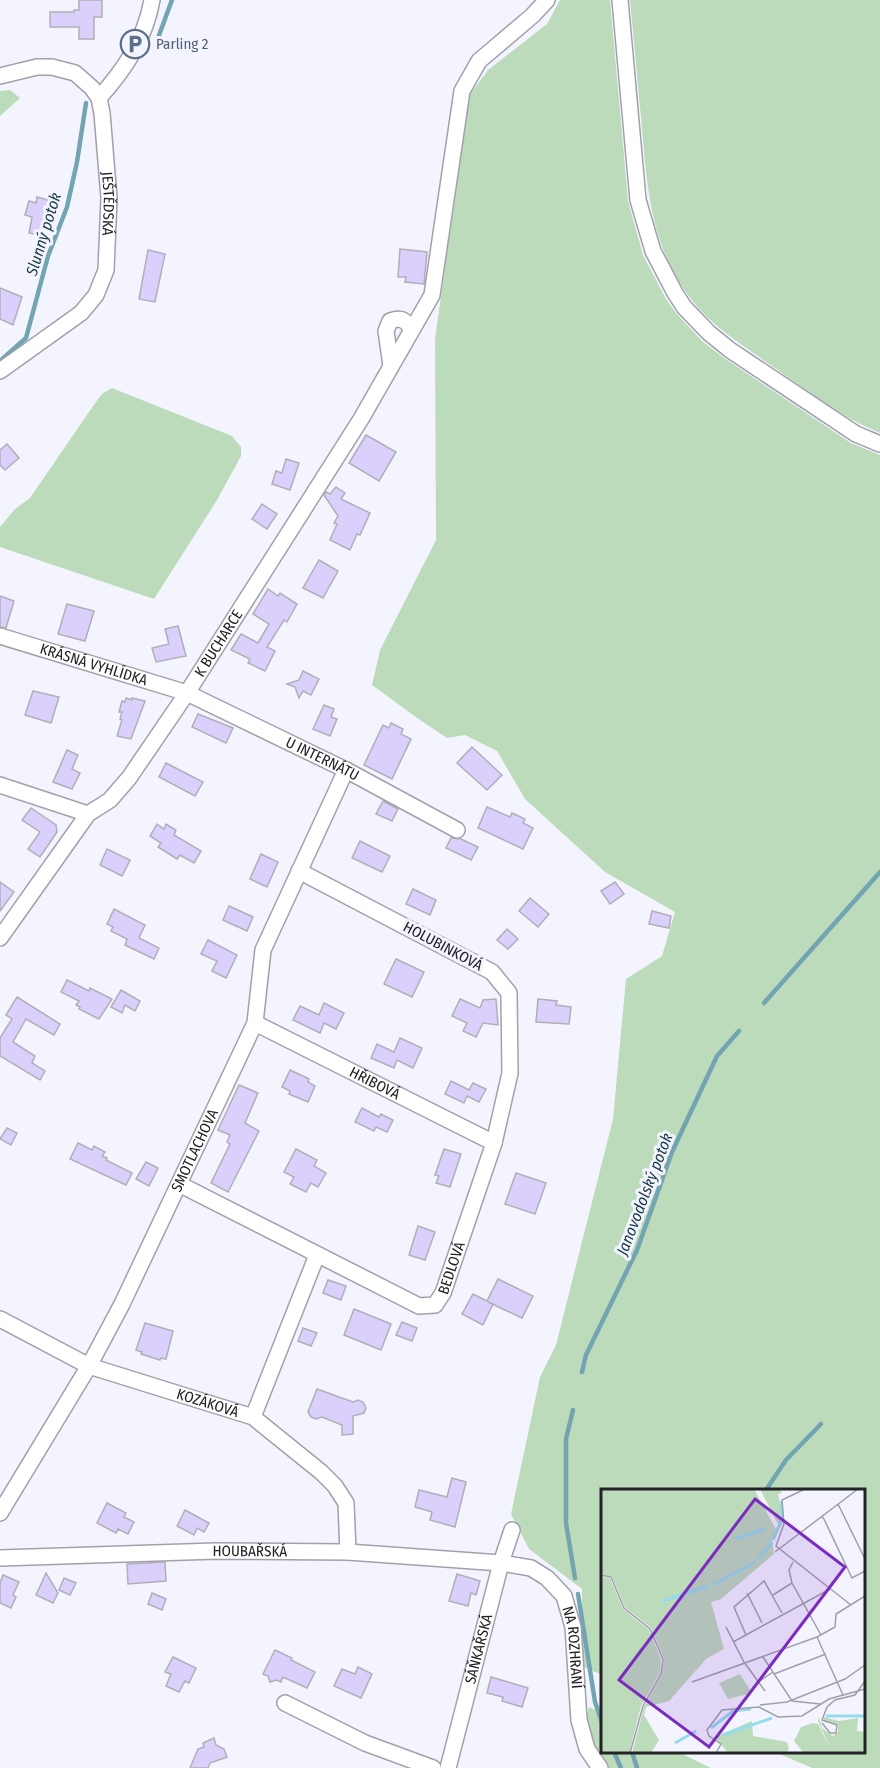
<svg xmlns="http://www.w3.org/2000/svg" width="880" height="1768" font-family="'Fira Sans Condensed',sans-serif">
  <rect width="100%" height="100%" fill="#f4f4ff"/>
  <g fill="#bcdbba">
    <polygon points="560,0 610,0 628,201 643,255 666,299 676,313 702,341 724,358 851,443 880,455 880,1768 812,1768 775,1752 864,1752 864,1490 602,1490 602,1675 582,1666 582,1589 529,1549 511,1514 540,1377 556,1345 613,1119 626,979 662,956 675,912 605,872 525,799 497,751 465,735 447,738 420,720 372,685 380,650 436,540 435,339 469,96 488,70 547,24"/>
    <path d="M630 0H880V433C841 417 806 390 772 366 743 345 713 328 691 299 649 244 647 184 641 118 637 79 634 39 630 0Z"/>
    <polygon points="10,90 20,98 0,116 0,91"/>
    <polygon points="112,388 232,436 241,447 241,456 217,500 154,599 0,547 0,527 15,509 30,498 91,409 102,394"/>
    <polygon points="589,1707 602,1713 602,1752 678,1752 711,1768 608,1768 597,1754 585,1724"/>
  </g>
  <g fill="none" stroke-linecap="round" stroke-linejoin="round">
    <g stroke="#72a4b2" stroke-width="4.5">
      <polyline points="158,38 172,0"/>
      <polyline points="0,361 26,338 48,256 67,207 77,162 86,103"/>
      <polyline points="764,1003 880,872"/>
      <polyline points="582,1372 586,1355 637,1250 672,1152 717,1056 739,1031"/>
      <polyline points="573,1410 566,1439 566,1523 575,1578"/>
      <polyline points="766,1490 786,1460 821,1424"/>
      <polyline points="578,1594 595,1702 602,1722"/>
      <polyline points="614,1752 621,1768"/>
      <polyline points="632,1752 637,1768"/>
    </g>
  </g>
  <g fill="#dbd0fb" stroke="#b0aeb8" stroke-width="1.5">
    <polygon points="79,0 102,0 102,17 94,17 94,39 79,39 79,27 50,27 50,12 74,12 74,10 79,10"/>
    <polygon points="37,197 52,201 43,236 29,233 32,217 25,215 29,201 36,203"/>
    <polygon points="400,249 427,252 424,284 405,282 406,277 398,277"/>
    <polygon points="148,250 165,254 155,302 139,299"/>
    <polygon points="0,288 22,297 13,325 0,319"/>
    <polygon points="366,435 396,452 379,481 349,463"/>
    <polygon points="7,444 19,458 5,470 0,465 0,450"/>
    <polygon points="286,459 299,463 290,490 272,484 276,471 282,473"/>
    <polygon points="336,487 345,493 341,499 370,513 360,535 357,534 350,550 330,540 337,524 334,523 338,516 324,495 326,492 330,494"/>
    <polygon points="262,504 277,514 267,529 252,519"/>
    <polygon points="319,560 338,571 323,598 303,588"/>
    <polygon points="268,589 278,596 280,593 297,604 287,622 284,620 267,647 275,651 265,671 248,663 250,659 231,650 241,634 258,643 269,624 253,614"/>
    <polygon points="0,596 14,601 6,628 0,627"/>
    <polygon points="67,604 94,611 85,641 58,634"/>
    <polygon points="178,626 186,656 156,662 152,648 169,644 165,629"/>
    <polygon points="303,671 319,679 311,695 303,691 299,698 295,687 287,684 299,680"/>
    <polygon points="33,691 59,697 51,723 25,715"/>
    <polygon points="126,698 132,700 132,698 145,701 131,739 117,736 122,720 120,719 122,712 119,712 122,701 125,702"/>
    <polygon points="324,705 334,709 331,717 337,719 330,736 313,729"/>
    <polygon points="198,714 233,728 226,743 192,727"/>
    <polygon points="391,723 403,729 401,734 411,739 392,779 364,765 383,725 389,728"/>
    <polygon points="472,747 502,775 487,790 457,763"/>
    <polygon points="67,750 78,755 72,769 80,773 72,789 53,782"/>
    <polygon points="166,763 203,782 195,796 159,777"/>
    <polygon points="383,801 398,809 392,821 376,814"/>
    <polygon points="487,807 510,817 512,813 525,819 523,823 533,828 523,849 478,828"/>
    <polygon points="31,808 56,825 57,832 40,857 28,849 40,832 22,820"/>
    <polygon points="157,824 164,829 166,824 176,830 174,835 201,851 194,863 180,855 177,859 158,847 161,843 150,836"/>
    <polygon points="451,838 461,839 478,847 471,860 446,848"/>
    <polygon points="360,841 390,856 382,872 352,858"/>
    <polygon points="107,849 130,860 122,876 100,865"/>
    <polygon points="261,854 278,862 267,887 250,879"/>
    <polygon points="0,882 14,892 0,911"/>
    <polygon points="615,882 624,894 610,904 601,891"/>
    <polygon points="413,889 436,900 430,915 406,904"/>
    <polygon points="530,898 549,914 538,927 519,911"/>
    <polygon points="229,906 253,917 247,931 223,920"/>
    <polygon points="114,909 145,925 139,938 159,948 154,959 125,945 127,939 111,931 113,927 107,924"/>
    <polygon points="652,911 671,916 669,928 649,924"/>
    <polygon points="507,929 518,939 508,949 497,940"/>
    <polygon points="208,940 237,955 226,978 212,971 217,961 201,954"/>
    <polygon points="396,959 424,972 412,997 384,984"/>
    <polygon points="67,980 89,991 90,988 112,999 99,1019 79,1009 80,1007 76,1005 79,1001 61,992"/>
    <polygon points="121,990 140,1001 135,1011 125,1005 122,1013 111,1007"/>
    <polygon points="17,997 60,1024 54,1035 26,1019 13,1042 35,1056 32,1063 45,1071 40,1080 0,1056 0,1038 12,1019 6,1015"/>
    <polygon points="460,999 480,1008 483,1000 496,999 498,1025 483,1023 476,1037 463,1031 467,1023 452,1016"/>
    <polygon points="538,999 557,1001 556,1005 571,1007 569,1024 536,1022"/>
    <polygon points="324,1003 344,1013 336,1029 324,1023 320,1033 293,1020 300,1006 319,1015"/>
    <polygon points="400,1038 422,1048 413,1068 397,1060 394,1068 371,1058 377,1044 394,1052"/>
    <polygon points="290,1070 309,1079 308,1082 315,1086 308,1102 289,1094 290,1091 282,1087"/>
    <polygon points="451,1081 469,1090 473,1083 486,1089 479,1102 467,1096 464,1103 445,1094"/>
    <polygon points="239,1085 258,1093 245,1123 259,1131 228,1192 211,1183 230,1144 227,1142 230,1135 218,1130"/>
    <polygon points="362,1108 379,1117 381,1114 393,1120 387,1132 376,1127 374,1131 355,1122"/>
    <polygon points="7,1128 17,1133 11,1145 0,1139"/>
    <polygon points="78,1143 92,1150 94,1146 105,1152 102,1156 107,1158 106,1160 132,1173 126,1185 70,1159"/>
    <polygon points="296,1149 317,1160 314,1166 326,1173 318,1187 311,1183 306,1192 290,1184 294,1177 284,1172"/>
    <polygon points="444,1149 461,1154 450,1187 436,1183 439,1176 435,1175"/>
    <polygon points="146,1162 158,1168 149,1186 136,1179"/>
    <polygon points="516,1173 546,1183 535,1214 505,1204"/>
    <polygon points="418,1226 435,1232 425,1260 409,1255"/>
    <polygon points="498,1279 533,1296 522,1318 488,1302 493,1304 483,1325 462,1314 473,1294 487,1301"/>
    <polygon points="328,1280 346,1286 341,1300 323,1293"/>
    <polygon points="354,1309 391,1324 381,1350 344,1335"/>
    <polygon points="402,1322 417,1328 412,1341 396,1335"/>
    <polygon points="145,1323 173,1331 166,1359 161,1358 160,1360 141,1354 142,1352 136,1350"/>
    <polygon points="303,1328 317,1333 311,1346 298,1341"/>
    <polygon points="317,1389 353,1402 358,1400 363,1402 366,1408 364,1413 353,1416 353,1434 342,1435 342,1425 322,1417 316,1419 311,1417 308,1412"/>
    <polygon points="452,1478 466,1482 455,1527 430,1520 432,1512 415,1507 419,1490 447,1497"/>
    <polygon points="107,1503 126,1513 124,1517 134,1522 128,1534 118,1529 116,1533 97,1523"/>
    <polygon points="185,1510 209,1523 204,1532 197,1528 194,1535 177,1526"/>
    <polygon points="165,1562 166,1581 128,1584 127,1564"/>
    <polygon points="46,1573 58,1593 53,1603 36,1595"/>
    <polygon points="457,1574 480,1581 476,1595 471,1593 468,1606 449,1601"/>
    <polygon points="3,1575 19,1582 13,1595 16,1597 11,1608 0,1603 0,1583"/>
    <polygon points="64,1578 76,1583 70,1595 59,1590"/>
    <polygon points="152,1593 166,1599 162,1610 148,1604"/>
    <polygon points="275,1650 292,1658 291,1660 315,1672 307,1688 283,1677 281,1682 277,1680 270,1682 268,1676 263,1674"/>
    <polygon points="173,1657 196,1668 189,1683 185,1681 179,1692 166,1686 171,1674 165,1672"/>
    <polygon points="358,1667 372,1674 361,1698 334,1686 342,1669 355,1674"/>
    <polygon points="491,1677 528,1688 522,1707 502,1701 503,1697 487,1693"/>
    <polygon points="214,1738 216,1745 224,1749 227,1757 210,1763 208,1768 190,1768 198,1749 204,1747 203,1743"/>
  </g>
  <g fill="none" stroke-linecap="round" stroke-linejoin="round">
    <g stroke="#a1a1ab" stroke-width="18">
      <g id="minor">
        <polyline points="620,0 638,200 653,251 675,293 684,307 709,333 730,350 856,434 880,444"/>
        <path id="s1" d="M0 76 37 67H52L75 73 92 88 99 98 102 113 109 198 106 270 96 295 81 313 0 371"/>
        <path d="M99 98C125 69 145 39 152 0"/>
        <path d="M391 366 386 331 390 321C402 317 405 320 412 329"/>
        <path id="s2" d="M0 636 187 693 346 770 457 830"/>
        <polyline points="0,785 88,814"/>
        <path id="s3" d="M0 938 88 814 110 800 129 778 187 693 361 419 432 295 462 91 479 61 532 16 547 0"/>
        <path id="s4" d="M255 1023 494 1143"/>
        <path id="s5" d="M179 1184 419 1306 435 1305 443 1293 494 1143 510 1073 509 993 492 972 299 871"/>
        <path id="s6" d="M0 1319 89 1366 253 1417 321 1472 335 1486 346 1503 348 1552"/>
        <polyline points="253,1417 317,1255"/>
        <path id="s7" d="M0 1513 89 1366 122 1304 255 1023 263 950 346 770"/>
        <path id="s8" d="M0 1558 216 1551 348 1552 501 1563 531 1568 547 1578 564 1596 573 1627 579 1720 587 1749 600 1768"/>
        <polyline points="285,1703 365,1743 433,1768"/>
        <path id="s9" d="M448 1768 501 1563 512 1530"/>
      </g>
    </g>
    <use href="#minor" stroke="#fff" stroke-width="15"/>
  </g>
  <defs>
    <g id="parking-ring" transform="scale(1.5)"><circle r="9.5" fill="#f4f4ff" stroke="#5c6f8a" stroke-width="1.5"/><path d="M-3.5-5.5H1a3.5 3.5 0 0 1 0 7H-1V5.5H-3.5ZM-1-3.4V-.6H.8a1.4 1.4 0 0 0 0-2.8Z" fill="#5c6f8a"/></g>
  </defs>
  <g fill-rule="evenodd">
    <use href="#parking-ring" x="135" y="44"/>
  </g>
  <g text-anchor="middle" stroke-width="6" stroke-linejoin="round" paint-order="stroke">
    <g font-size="15" fill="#4e5e75" stroke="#f4f4ff" text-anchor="start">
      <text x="156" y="49">Parling 2</text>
    </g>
    <g font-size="15" fill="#232327" stroke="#f4f4ff">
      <text dy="5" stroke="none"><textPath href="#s1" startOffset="218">JEŠTĚDSKÁ</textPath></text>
      <text dy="5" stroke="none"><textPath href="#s3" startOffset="369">K BUCHARCE</textPath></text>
      <text dy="5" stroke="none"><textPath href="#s2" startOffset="98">KRÁSNÁ VYHLÍDKA</textPath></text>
      <text dy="5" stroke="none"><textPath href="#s2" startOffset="346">U INTERNÁTU</textPath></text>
      <text transform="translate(443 946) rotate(28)" y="5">HOLUBINKOVÁ</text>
      <text dy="5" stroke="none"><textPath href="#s4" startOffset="134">HŘIBOVÁ</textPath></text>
      <text dy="5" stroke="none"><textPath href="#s7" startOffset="412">SMOTLACHOVA</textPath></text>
      <text dy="5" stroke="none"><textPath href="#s5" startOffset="326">BEDLOVÁ</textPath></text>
      <text dy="5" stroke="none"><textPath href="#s6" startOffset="225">KOZÁKOVÁ</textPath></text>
      <text dy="5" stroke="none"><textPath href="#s8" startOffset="250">HOUBAŘSKÁ</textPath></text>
      <text dy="5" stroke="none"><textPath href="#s9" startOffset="123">SÁŇKAŘSKÁ</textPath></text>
      <text dy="5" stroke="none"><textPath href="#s8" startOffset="628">NA ROZHRANÍ</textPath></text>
    </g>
    <g font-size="16" font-style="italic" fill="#173941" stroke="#f4f4ff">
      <text transform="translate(43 234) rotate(-73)" y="6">Slunný potok</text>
      <text transform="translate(644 1194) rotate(-69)" y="6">Janovodolský potok</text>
    </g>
  </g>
  <g transform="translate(601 1489)">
    <rect width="264" height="264" fill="#f4f4ff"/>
    <path d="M0 0H153L177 44 171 51 173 65 120 110 110 113 123 160 105 170 68 212 45 218 43 226 58 251 50 264H31L43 218 61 185 63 169 50 139 24 118 11 87 0 85ZM159 0H178L181 4 177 5 182 33 179 39ZM0 87 9 89 22 120 48 141 60 170 59 184 40 217 28 264H0ZM139 185 151 204 127 210 118 194ZM218 228 221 239 232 247 237 243V236L224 233 222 228 238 232 257 229 256 242 264 243V264H203L193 252 200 238 212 234 217 235 231 263 217 232ZM151 232 152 247 186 253 188 260 185 264H127L114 248Z" fill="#bcdbba"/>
    <path fill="none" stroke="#94dbed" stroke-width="3" d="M134 50 165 40M172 51 181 30 180 12M158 70 171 53M112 96 154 73M61 112 107 97M225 227H264M110 239 132 222 150 220M122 246 171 229M74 254 95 242"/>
    <path fill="none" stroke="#a0a0a9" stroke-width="1.5" d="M204 0 181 11 183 35 175 57 250 116M237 15 264 70M221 26 251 89 264 82M174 63 257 0M192 73 188 81 191 94 220 146M0 86 10 88 23 119 49 140 62 170 60 185 42 217 29 264M146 104 161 134M172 106 191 94M125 138 143 173 164 202M145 146 133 118 163 92 181 124M216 148 242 206M132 153 229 100M162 168 191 212 219 215M173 185 225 165M91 193 216 148 234 138 235 125 264 107M157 193 172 183M159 216 186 213 244 190 264 176M221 234 229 244H235L236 236 221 231 226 218 234 211 254 206 264 192M115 264 120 255 108 247 106 241 121 221 158 218 177 228 201 227 228 210 264 200"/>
    <path fill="#7b2cbf" fill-opacity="0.15" stroke="#7b2cbf" stroke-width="3" d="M154 10 244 78 108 258 18 191Z"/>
    <rect width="264" height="264" fill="none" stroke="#232327" stroke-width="3"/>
  </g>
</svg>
